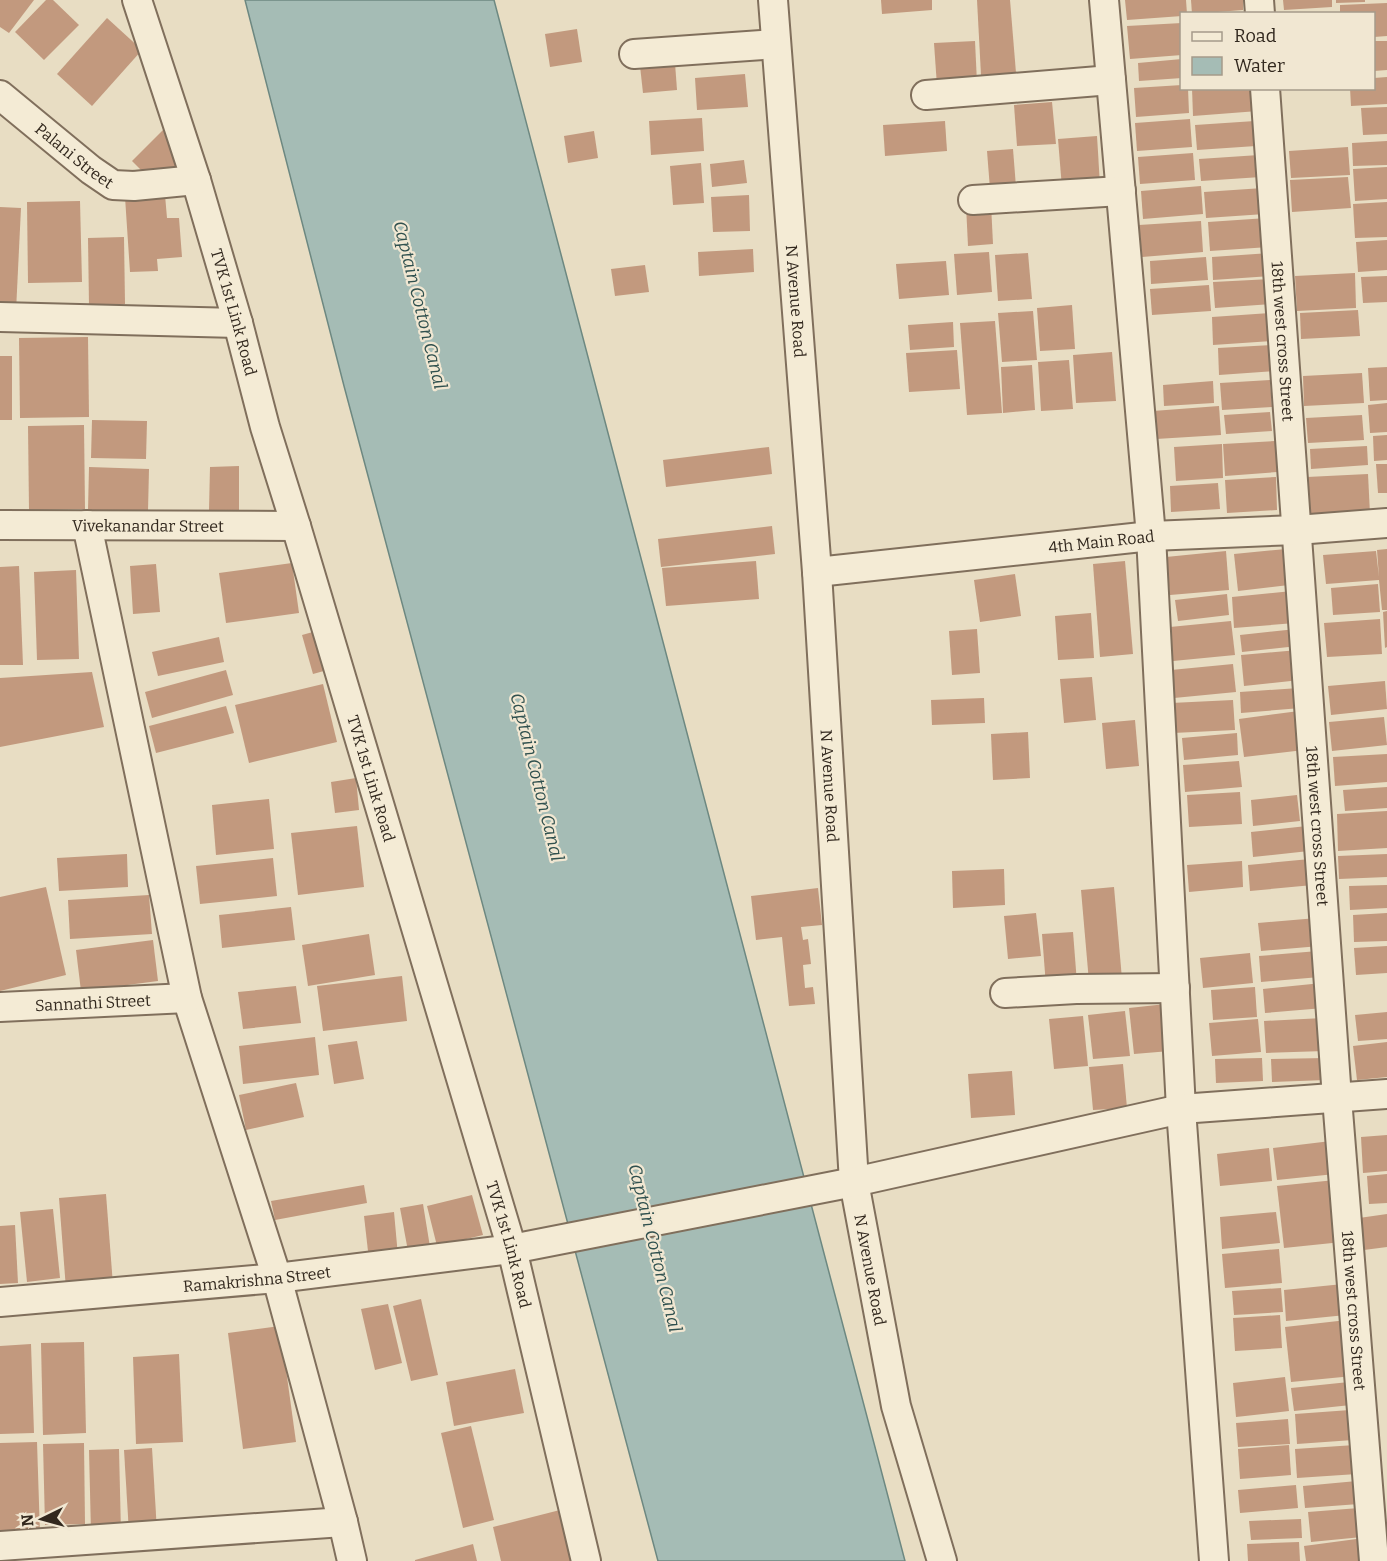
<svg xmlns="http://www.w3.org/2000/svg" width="1387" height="1561" font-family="Bitter,serif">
  <rect width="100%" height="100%" fill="#e8ddc3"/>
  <polygon fill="#a5bcb5" stroke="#6d8881" stroke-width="1.5" points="245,0 494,0 905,1561 658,1561 344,386"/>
  <g fill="#c2997e">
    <polygon points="0,0 34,0 9,33 0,27"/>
    <polygon points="46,0 53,0 79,25 44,60 15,32"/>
    <polygon points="881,0 932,0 932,10 882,14"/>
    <polygon points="977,0 1010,0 1016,73 981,75"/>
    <polygon points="1125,0 1186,0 1187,14 1182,14 1182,16 1127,20"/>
    <polygon points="1191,0 1243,0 1243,10 1192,14"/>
    <polygon points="1283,0 1332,0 1332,7 1284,10"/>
    <polygon points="1336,0 1365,0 1365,2 1336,3"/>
    <polygon points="1387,3 1387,36 1374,37 1374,14 1340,14 1340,5"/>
    <polygon points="107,18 142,50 92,106 57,74"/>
    <polygon points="1182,23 1182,55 1130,59 1127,26"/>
    <polygon points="577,29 582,62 550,67 545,34"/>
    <polygon points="975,41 977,83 937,86 934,43"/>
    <polygon points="1374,41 1387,41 1387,70 1374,71"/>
    <polygon points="1182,59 1182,78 1139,81 1138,63"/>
    <polygon points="675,63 677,90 643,93 640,66"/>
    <polygon points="745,74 748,107 697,110 695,78"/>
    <polygon points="1387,77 1387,104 1351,106 1350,88 1374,88 1374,78"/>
    <polygon points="1182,85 1182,88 1188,88 1189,113 1136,117 1134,88"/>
    <polygon points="1192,88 1256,88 1258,111 1193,116"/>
    <polygon points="1052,102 1056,144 1017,146 1014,105"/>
    <polygon points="1387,107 1387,134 1363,135 1361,108"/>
    <polygon points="702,118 704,151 651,155 649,121"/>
    <polygon points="1190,119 1192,147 1137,151 1135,123"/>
    <polygon points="172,121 185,171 147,176 132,161"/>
    <polygon points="945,121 947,151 885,156 883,125"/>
    <polygon points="1255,121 1256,146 1197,150 1195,125"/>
    <polygon points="594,131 598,158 568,163 564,136"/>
    <polygon points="1097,136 1100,185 1062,188 1058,139"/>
    <polygon points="1387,141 1387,165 1353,166 1352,143"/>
    <polygon points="1348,147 1350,175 1291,178 1289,151"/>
    <polygon points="1013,149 1016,187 990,189 987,151"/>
    <polygon points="1193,153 1195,180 1140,184 1138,157"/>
    <polygon points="1259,155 1261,177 1201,181 1199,159"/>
    <polygon points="744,160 747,183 712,187 710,164"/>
    <polygon points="701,163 704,203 673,205 670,166"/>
    <polygon points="1387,167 1387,199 1355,201 1353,169"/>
    <polygon points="1348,177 1351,208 1292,212 1290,180"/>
    <polygon points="1201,186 1203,214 1143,219 1141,191"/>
    <polygon points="1263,188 1265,214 1206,218 1204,192"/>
    <polygon points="165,195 167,218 179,218 182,257 157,259 158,271 130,272 125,197"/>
    <polygon points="749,195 750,231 713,232 711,197"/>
    <polygon points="80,201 82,282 28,283 27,202"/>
    <polygon points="1387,202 1387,237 1355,238 1353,204"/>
    <polygon points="991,204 993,244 968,246 966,205"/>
    <polygon points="0,207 21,208 16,311 0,310"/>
    <polygon points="1267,218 1269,247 1210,251 1208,222"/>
    <polygon points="1201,221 1203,252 1142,257 1139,225"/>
    <polygon points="124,237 125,304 89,305 88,238"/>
    <polygon points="1387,240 1387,270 1358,272 1356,242"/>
    <polygon points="753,249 754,272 699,276 698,252"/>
    <polygon points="989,252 992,292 957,295 954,254"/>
    <polygon points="1028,253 1032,299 998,301 995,255"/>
    <polygon points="1270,253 1271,276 1213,280 1212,257"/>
    <polygon points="1206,257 1208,280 1151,284 1150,261"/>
    <polygon points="946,261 949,295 899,299 896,264"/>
    <polygon points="645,265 649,292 615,296 611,269"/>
    <polygon points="1355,273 1356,308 1297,311 1295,276"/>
    <polygon points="1387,276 1387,302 1363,303 1361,277"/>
    <polygon points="1271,279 1272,304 1215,308 1213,282"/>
    <polygon points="1209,285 1211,311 1152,315 1150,289"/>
    <polygon points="1072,305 1075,349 1040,351 1037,308"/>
    <polygon points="1358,310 1360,336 1301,339 1300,313"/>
    <polygon points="1033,311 1037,360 1002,362 998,313"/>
    <polygon points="1270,313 1272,341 1213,345 1212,317"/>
    <polygon points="995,321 1002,413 967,415 960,323"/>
    <polygon points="953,322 954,347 910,350 908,325"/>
    <polygon points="88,337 89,417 20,418 19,338"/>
    <polygon points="1274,345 1276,371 1219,375 1218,348"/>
    <polygon points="957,350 960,389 909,392 906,353"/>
    <polygon points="1112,352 1116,401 1076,403 1073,355"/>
    <rect x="0" y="356" width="12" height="64"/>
    <polygon points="1069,360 1073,409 1041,411 1038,362"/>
    <polygon points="1032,365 1035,410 1003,413 1001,367"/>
    <polygon points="1387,367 1387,400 1370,401 1368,368"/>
    <polygon points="1362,373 1364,403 1304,406 1303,376"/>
    <polygon points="1270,380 1272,407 1222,410 1220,383"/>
    <polygon points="1213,381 1214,403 1164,406 1163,385"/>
    <polygon points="1387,403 1387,432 1370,433 1368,405"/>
    <polygon points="1219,406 1221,435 1156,439 1153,411"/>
    <polygon points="1270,412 1272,431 1226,434 1224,415"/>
    <polygon points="1362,415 1364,440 1308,443 1306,418"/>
    <polygon points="92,420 147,421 146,459 91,458"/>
    <polygon points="84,425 85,509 29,510 28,426"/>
    <polygon points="1387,435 1387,460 1374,461 1373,436"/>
    <polygon points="1275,441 1277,472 1225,476 1223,444"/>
    <polygon points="1222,444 1223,478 1176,481 1174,447"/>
    <polygon points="1367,446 1368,465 1311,469 1310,449"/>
    <polygon points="769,447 772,474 666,487 663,460"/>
    <polygon points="1376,464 1387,464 1387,493 1378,493"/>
    <polygon points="239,466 239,511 209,511 210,467"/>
    <polygon points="89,467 149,469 148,511 88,510"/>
    <polygon points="1368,474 1370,514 1309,517 1307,477"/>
    <polygon points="1276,477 1277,510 1227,513 1225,480"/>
    <polygon points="1218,483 1220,509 1171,512 1170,486"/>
    <polygon points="772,526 775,554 661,567 658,539"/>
    <polygon points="1286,549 1289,585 1238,591 1234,554"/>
    <polygon points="1387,549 1387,610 1382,610 1379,580 1326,584 1323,555 1376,551 1379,577 1377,550"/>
    <polygon points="1226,551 1229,590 1170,595 1166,557"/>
    <polygon points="756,561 759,599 666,606 662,568"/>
    <polygon points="1125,561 1133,654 1100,657 1093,564"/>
    <polygon points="292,563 299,613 226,623 219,573"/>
    <polygon points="156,564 160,612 133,614 130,566"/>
    <polygon points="19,566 23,665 0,665 0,567"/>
    <polygon points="76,570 79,659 37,660 34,572"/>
    <polygon points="1015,574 1021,616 980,622 974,580"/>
    <polygon points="1378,584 1380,612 1333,615 1331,588"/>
    <polygon points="1292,591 1295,623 1234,628 1232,597"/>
    <polygon points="1227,594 1229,615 1178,621 1175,600"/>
    <polygon points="1387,611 1387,647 1385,648 1383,612"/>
    <polygon points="1091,613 1094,658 1058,660 1055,616"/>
    <polygon points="1380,619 1382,654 1327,657 1324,623"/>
    <polygon points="1231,621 1235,655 1173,661 1170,627"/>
    <polygon points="977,629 980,673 952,675 949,631"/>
    <polygon points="1296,629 1298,646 1242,652 1240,635"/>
    <polygon points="320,630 331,669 313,674 302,635"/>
    <polygon points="219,637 224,662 158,676 152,652"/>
    <polygon points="1298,650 1300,680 1244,686 1241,655"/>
    <polygon points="1233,664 1236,692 1174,698 1171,670"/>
    <polygon points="226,670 233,695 152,718 145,692"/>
    <polygon points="92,672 104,727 0,747 0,678"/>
    <polygon points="1092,677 1096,720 1064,723 1060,679"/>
    <polygon points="1385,681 1387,709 1331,715 1328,686"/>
    <polygon points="323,684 337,742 249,763 235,705"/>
    <polygon points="1299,688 1301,708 1241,713 1240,692"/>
    <polygon points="984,698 985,723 932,725 931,700"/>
    <polygon points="1233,700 1235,730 1173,733 1171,703"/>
    <polygon points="226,706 234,733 156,753 149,726"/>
    <polygon points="1299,711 1304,750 1244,757 1239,719"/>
    <polygon points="1384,717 1387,745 1332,751 1329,722"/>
    <polygon points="1135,720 1139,766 1106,769 1102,723"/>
    <polygon points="1028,732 1030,778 993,780 991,734"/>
    <polygon points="1237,733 1238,755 1184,760 1182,738"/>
    <polygon points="1387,754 1387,782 1335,786 1333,757"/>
    <polygon points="1239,761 1242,787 1185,792 1183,765"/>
    <polygon points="356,778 359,810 335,813 331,782"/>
    <polygon points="1387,787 1387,808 1345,811 1343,790"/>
    <polygon points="1240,792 1242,824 1189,827 1187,795"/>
    <polygon points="1297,795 1300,821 1253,826 1251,800"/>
    <polygon points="269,799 274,849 216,855 212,805"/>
    <polygon points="1387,811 1387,848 1338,851 1337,814"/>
    <polygon points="357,826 364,887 298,895 291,833"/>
    <polygon points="1307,826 1309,851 1253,857 1251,832"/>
    <polygon points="127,854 128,887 59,891 57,858"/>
    <polygon points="1387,854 1387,877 1339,879 1338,856"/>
    <polygon points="273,858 277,896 200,904 196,866"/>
    <polygon points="1310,859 1313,885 1250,891 1248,865"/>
    <polygon points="1242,861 1243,887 1189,892 1187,865"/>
    <polygon points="1004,869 1005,905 953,908 952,871"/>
    <polygon points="1387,885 1387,908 1350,910 1349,886"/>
    <polygon points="46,887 66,975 0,991 0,897"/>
    <polygon points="1114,887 1122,979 1089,982 1081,890"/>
    <polygon points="818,888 822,925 801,927 803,940 808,939 811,964 803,965 805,988 813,987 815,1004 789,1006 782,937 756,940 751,896"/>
    <polygon points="149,895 152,934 70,939 68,900"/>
    <polygon points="291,907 295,940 222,948 219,915"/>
    <polygon points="1036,913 1041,956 1008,959 1004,916"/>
    <polygon points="1387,913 1387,941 1354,942 1353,915"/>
    <polygon points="1317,918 1320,946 1261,951 1258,923"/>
    <polygon points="1073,932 1077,983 1046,986 1042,934"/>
    <polygon points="369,934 375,975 308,986 302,945"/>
    <polygon points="153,940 158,981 81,991 76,950"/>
    <polygon points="1387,946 1387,973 1356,975 1354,948"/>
    <polygon points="1318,951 1320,977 1261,982 1259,956"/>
    <polygon points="1250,953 1253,983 1203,988 1200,958"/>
    <polygon points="402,976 407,1021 323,1031 317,986"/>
    <polygon points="1322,983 1324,1008 1265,1013 1263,989"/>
    <polygon points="296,986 301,1023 243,1029 238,992"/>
    <polygon points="1255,987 1257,1017 1213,1020 1211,990"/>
    <polygon points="1166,1004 1170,1051 1134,1054 1129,1008"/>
    <polygon points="1125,1011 1130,1056 1093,1059 1088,1015"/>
    <polygon points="1387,1012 1387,1039 1358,1041 1355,1015"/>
    <polygon points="1083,1016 1088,1066 1054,1069 1049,1019"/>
    <polygon points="1323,1018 1325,1051 1266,1053 1264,1021"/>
    <polygon points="1258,1019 1261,1052 1212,1056 1209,1023"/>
    <polygon points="315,1037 319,1075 243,1084 239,1046"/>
    <polygon points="357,1041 364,1079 334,1084 328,1045"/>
    <polygon points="1387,1042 1387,1077 1357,1080 1353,1046"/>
    <polygon points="1262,1058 1263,1081 1216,1083 1215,1059"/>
    <polygon points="1326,1058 1326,1080 1272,1082 1271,1059"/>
    <polygon points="1123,1064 1127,1108 1093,1110 1089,1067"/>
    <polygon points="1012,1071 1015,1115 971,1118 968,1074"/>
    <polygon points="296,1083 304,1117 246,1130 239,1095"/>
    <polygon points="1387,1135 1387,1171 1363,1173 1361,1137"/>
    <polygon points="1331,1141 1335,1174 1277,1180 1273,1148"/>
    <polygon points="1269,1148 1272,1181 1220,1186 1217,1154"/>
    <polygon points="1387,1174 1387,1203 1369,1204 1367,1176"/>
    <polygon points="1335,1180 1342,1242 1284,1248 1277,1186"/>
    <polygon points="364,1185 367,1203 275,1220 271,1201"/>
    <polygon points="106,1194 113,1285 66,1289 59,1198"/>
    <polygon points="472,1195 483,1235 437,1246 427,1206"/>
    <polygon points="423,1204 430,1247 408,1251 400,1208"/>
    <polygon points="53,1209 60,1278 27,1282 20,1212"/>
    <polygon points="394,1212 398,1256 369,1260 364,1216"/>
    <polygon points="1276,1212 1280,1243 1222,1249 1220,1217"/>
    <polygon points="1387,1214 1387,1247 1364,1250 1359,1218"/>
    <polygon points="15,1225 18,1283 0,1284 0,1226"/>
    <polygon points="1279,1249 1282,1283 1225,1288 1222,1254"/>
    <polygon points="1343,1284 1346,1315 1286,1321 1284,1290"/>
    <polygon points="1281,1288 1283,1312 1234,1315 1232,1291"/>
    <polygon points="421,1299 438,1375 411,1381 393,1306"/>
    <polygon points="388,1304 402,1363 375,1370 361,1309"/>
    <polygon points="1280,1315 1282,1348 1235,1351 1233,1318"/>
    <polygon points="1347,1320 1353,1376 1291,1382 1285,1327"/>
    <polygon points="280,1326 296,1442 243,1449 228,1333"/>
    <polygon points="84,1342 86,1433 43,1435 41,1343"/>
    <polygon points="31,1344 34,1433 0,1434 0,1346"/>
    <polygon points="179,1354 183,1442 136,1444 133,1357"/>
    <polygon points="515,1369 524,1413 454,1426 446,1382"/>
    <polygon points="1285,1377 1289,1411 1236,1417 1233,1383"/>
    <polygon points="1349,1382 1351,1405 1294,1411 1291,1388"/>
    <polygon points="1350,1410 1353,1440 1297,1444 1295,1414"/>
    <polygon points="1288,1419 1290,1444 1238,1447 1236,1423"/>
    <polygon points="471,1426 494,1520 463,1528 441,1433"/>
    <polygon points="37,1442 40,1534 0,1535 0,1443"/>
    <polygon points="84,1443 85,1524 45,1525 43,1444"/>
    <polygon points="1289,1445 1291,1475 1240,1479 1238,1449"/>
    <polygon points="1355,1445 1357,1474 1297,1478 1295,1449"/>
    <polygon points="152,1448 157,1531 129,1533 124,1450"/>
    <polygon points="119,1449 121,1533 91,1533 89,1450"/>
    <polygon points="1357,1481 1359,1504 1305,1508 1303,1486"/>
    <polygon points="1296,1485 1298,1508 1240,1513 1238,1490"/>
    <polygon points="1359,1508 1362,1537 1311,1542 1308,1512"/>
    <polygon points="560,1510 573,1561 501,1561 493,1527"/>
    <polygon points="1301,1519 1302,1538 1251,1540 1249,1521"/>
    <polygon points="1364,1538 1367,1561 1306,1561 1304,1546"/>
    <polygon points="1299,1542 1300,1561 1248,1561 1247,1544"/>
    <polygon points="473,1544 477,1561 415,1561 415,1560"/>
  </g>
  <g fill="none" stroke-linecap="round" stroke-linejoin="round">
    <g stroke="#806f5c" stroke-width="32">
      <g id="minor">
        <path id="s1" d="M137 0 196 180 238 323 265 427 296 526 512 1249 586 1561"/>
        <path id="s2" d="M773 0 817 572 854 1182 896 1406 942 1561"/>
        <polyline points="1104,0 1151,536 1181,1109 1214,1561"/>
        <polyline points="1259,0 1260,14"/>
        <polyline points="634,54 776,44"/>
        <path id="s3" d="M1265 88 1337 1098 1374 1561"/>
        <path id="s4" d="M0 95 91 170 113 185 134 186 196 180"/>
        <polyline points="926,95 1111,80"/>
        <polyline points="973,200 1121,191"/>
        <polyline points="0,317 238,323"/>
        <path id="s5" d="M0 525 296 526"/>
        <polyline points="87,525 187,998 277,1278 343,1522 352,1561"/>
        <path id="s6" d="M817 572 1151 536 1297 530 1387 523"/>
        <polyline points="1005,993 1076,989 1175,988"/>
        <path id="s7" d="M0 1007 187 998"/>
        <path id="s8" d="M0 1302 277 1278 512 1249 854 1182 1181 1109 1387 1094"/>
        <polyline points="0,1546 343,1522"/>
      </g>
    </g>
    <use href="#minor" stroke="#f4ebd5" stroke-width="28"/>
  </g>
  <g text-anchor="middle" stroke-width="4.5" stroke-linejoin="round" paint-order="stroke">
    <g font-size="16" fill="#32281e" stroke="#f1e7d2">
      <text dy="6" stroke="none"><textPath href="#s4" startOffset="96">Palani Street</textPath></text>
      <text dy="6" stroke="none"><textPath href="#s2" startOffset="302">N Avenue Road</textPath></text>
      <text dy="6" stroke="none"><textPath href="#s1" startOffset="327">TVK 1st Link Road</textPath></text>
      <text dy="6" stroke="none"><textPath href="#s3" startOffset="254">18th west cross Street</textPath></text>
      <text dy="6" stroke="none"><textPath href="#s5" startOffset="148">Vivekanandar Street</textPath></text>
      <text dy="6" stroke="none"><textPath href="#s6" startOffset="286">4th Main Road</textPath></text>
      <text dy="6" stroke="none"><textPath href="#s1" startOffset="813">TVK 1st Link Road</textPath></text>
      <text dy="6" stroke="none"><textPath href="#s2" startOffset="788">N Avenue Road</textPath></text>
      <text dy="6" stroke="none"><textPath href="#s3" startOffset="740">18th west cross Street</textPath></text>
      <text dy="6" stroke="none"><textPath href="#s7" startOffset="93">Sannathi Street</textPath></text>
      <text dy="6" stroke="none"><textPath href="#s1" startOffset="1299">TVK 1st Link Road</textPath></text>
      <text dy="6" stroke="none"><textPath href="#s2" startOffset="1274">N Avenue Road</textPath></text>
      <text dy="6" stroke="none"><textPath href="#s8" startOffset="258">Ramakrishna Street</textPath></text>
      <text dy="6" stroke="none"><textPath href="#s3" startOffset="1226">18th west cross Street</textPath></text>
    </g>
    <g font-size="18" font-style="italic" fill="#2f504e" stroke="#f1e7d2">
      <text transform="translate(420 305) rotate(76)" y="6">Captain Cotton Canal</text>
      <text transform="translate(537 777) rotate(76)" y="6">Captain Cotton Canal</text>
      <text transform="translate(655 1248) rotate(76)" y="6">Captain Cotton Canal</text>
    </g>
  </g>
  <rect x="1180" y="12" width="195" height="78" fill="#f1e7d2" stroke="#a59b8a" stroke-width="1.5"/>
  <rect x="1192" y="32" width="30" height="9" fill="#f4ebd5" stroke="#a59b8a" stroke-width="1.5"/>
  <text x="1234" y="42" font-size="18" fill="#32281e">Road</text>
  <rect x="1192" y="57" width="30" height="18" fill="#a5bcb5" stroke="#a59b8a" stroke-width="1.5"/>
  <text x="1234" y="72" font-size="18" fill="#32281e">Water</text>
  <g transform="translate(42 1519) rotate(265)" stroke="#f1e7d2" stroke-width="4.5" paint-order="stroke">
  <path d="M0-4.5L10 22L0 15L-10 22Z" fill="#32281e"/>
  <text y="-9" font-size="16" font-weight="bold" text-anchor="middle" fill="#32281e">N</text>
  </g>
</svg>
